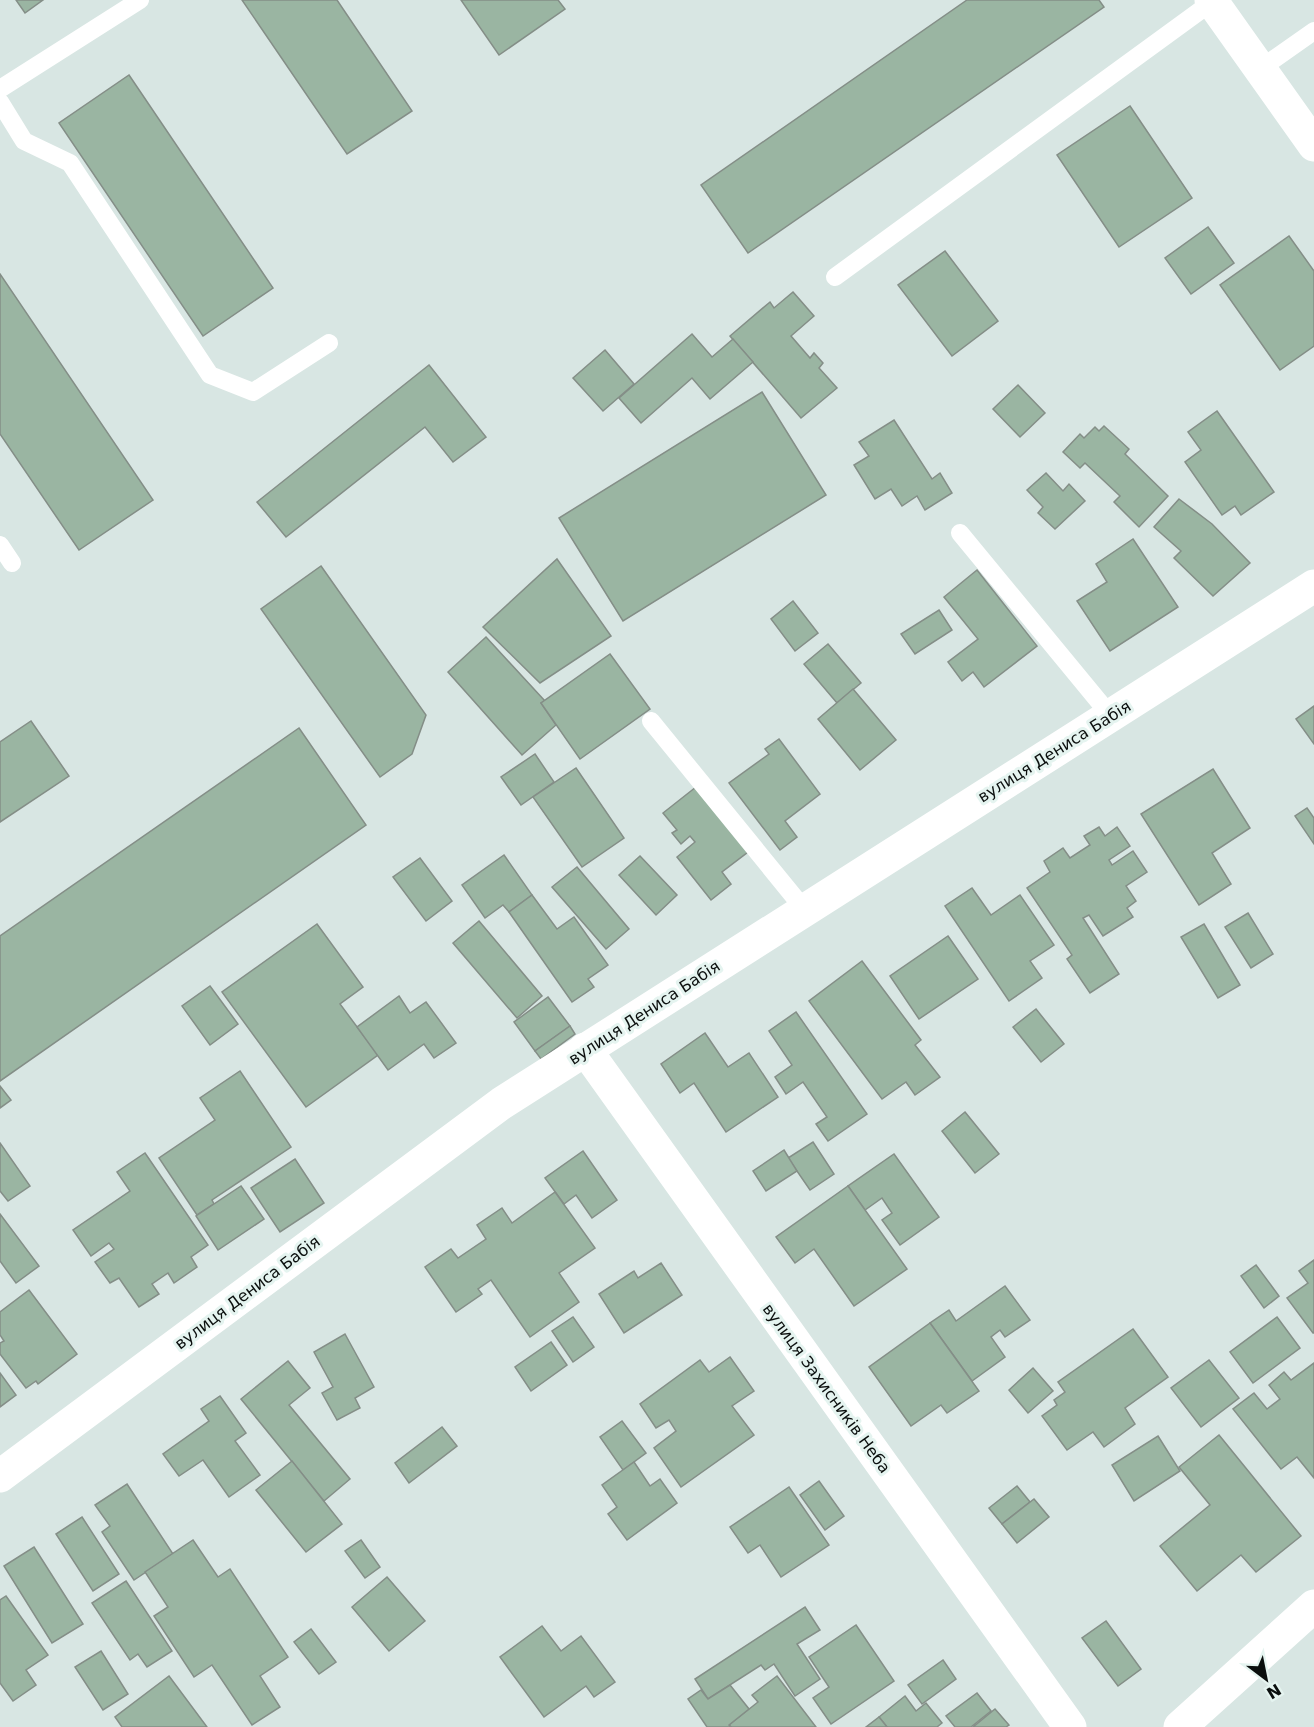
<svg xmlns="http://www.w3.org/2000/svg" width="1314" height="1727" font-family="'DejaVu Sans',sans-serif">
  <rect width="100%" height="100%" fill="#d8e6e3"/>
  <g fill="#9ab5a2" stroke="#848e87" stroke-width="1.5">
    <polygon points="16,0 43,0 25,13"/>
    <polygon points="242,0 337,0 412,111 347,154"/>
    <polygon points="461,0 558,0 565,9 499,55"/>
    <polygon points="967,0 1099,0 1104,7 748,253 701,185"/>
    <polygon points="129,75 273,288 203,336 59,123"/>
    <polygon points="1130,106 1192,198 1119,247 1057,155"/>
    <polygon points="1208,227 1234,263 1191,294 1165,258"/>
    <polygon points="1289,236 1314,271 1314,346 1280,370 1220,285"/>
    <polygon points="945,251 998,321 952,356 898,285"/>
    <polygon points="0,274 153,500 79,550 0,434"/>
    <polygon points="793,292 814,316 791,336 810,358 814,353 823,363 819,368 837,388 801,418 730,336 770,302 774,308"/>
    <polygon points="692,334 712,357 733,339 753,362 710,399 692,378 641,423 619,398"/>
    <polygon points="605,350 634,384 603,411 573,378"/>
    <polygon points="429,365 486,437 453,462 425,427 286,537 257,502"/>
    <polygon points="1018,385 1045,413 1020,437 993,409"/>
    <polygon points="762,392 826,495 623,621 559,518"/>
    <polygon points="1217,411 1274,492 1241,515 1235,506 1222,515 1185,462 1201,450 1188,432"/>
    <polygon points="894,420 932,479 940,473 952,493 925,510 917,496 902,506 891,489 875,499 854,465 869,456 859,442"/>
    <polygon points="1104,426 1129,449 1125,454 1168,496 1139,527 1114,502 1120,496 1085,463 1080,468 1063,452 1080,434 1084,438 1095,427 1099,431"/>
    <polygon points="1046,473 1063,491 1069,484 1085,501 1055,529 1038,513 1043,507 1027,490"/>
    <polygon points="1179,499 1212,524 1250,563 1213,596 1174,558 1181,551 1154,527"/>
    <polygon points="1133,539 1178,607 1110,651 1077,601 1107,582 1096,564"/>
    <polygon points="557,559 611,636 540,683 483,627"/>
    <polygon points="321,566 426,715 412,754 380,777 261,609"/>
    <polygon points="977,570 1037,646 984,687 973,672 962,681 948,662 978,639 944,597"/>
    <polygon points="793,601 818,633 795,651 771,619"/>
    <polygon points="939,610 952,630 915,654 901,634"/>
    <polygon points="486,637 545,701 541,703 556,725 522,755 448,672"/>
    <polygon points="828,644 861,683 837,703 804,664"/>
    <polygon points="610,654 650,709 580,759 541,703"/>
    <polygon points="853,689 896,740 860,770 818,719"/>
    <polygon points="1314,706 1314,744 1296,719"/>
    <polygon points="31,721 69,776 0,822 0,742"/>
    <polygon points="299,728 366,825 0,1081 0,936"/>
    <polygon points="779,739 820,794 785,821 797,837 780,850 729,783 769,754 765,749"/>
    <polygon points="535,754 554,782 521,805 501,777"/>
    <polygon points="576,768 624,838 582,867 533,797"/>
    <polygon points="1213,769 1250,828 1212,853 1231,884 1199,905 1141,814"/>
    <polygon points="696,787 748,852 722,872 731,884 711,900 677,857 695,842 690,836 681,844 672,833 677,830 663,813"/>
    <polygon points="1307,808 1314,818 1314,844 1295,816"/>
    <polygon points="1099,827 1105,836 1117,827 1130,846 1109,860 1112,865 1133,851 1147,872 1126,886 1136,901 1127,908 1133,917 1103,936 1089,915 1083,918 1119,974 1090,993 1067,959 1072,955 1027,888 1050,872 1044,861 1063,848 1070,858 1090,845 1084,836"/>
    <polygon points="504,855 532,895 509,912 503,905 485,918 462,885"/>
    <polygon points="640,856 677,895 656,915 619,875"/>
    <polygon points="420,858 452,901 426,921 393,877"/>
    <polygon points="577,867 629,929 606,949 552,887"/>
    <polygon points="972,888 991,915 1020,895 1054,945 1030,961 1042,978 1009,1001 945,906"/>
    <polygon points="532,895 557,929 574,917 608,965 588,979 594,987 572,1002 509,912"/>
    <polygon points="1248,913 1273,954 1251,968 1225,927"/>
    <polygon points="479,921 542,996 517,1018 453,943"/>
    <polygon points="317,924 363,987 340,1004 378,1055 306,1107 222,992"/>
    <polygon points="1204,924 1240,985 1218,998 1181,937"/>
    <polygon points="948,936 978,979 919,1019 890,976"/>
    <polygon points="862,961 921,1040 915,1045 940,1077 915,1095 906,1082 882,1099 809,1001"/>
    <polygon points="210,986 238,1024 210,1045 182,1006"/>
    <polygon points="399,996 410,1013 426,1002 456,1043 434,1058 424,1044 388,1070 357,1027"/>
    <polygon points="548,997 570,1026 535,1051 514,1022"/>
    <polygon points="1036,1009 1064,1044 1041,1062 1013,1027"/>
    <polygon points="796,1012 867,1114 828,1141 816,1124 827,1117 803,1082 786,1094 775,1077 792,1065 769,1031"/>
    <polygon points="570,1026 575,1034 541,1059 535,1051"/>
    <polygon points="705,1033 728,1067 749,1053 778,1097 726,1132 694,1083 680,1093 661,1064"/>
    <polygon points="240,1071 291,1147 212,1200 214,1204 197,1215 159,1158 215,1120 200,1098"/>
    <polygon points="0,1086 11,1100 0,1108"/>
    <polygon points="965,1112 999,1154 975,1173 942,1131"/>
    <polygon points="813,1142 834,1174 810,1190 788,1158"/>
    <polygon points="0,1143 30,1186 8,1201 0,1191"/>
    <polygon points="784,1150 797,1171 766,1191 753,1171"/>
    <polygon points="583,1151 617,1200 592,1218 576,1195 564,1204 545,1178"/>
    <polygon points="145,1153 208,1245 191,1257 197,1267 174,1283 168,1273 152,1284 159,1294 139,1307 119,1278 110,1283 95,1262 114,1249 109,1243 91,1256 73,1230 130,1191 117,1172"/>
    <polygon points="894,1154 939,1217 900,1245 882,1220 892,1213 882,1198 865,1210 848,1186"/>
    <polygon points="295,1159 324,1203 280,1232 251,1188"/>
    <polygon points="241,1186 264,1219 218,1250 196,1216"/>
    <polygon points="848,1186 907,1269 854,1306 814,1249 795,1263 776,1237"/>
    <polygon points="555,1192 595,1248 559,1273 579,1302 530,1337 491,1280 478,1289 482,1294 456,1312 425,1267 451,1249 458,1258 486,1239 477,1225 502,1208 512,1223"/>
    <polygon points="0,1214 39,1266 16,1283 0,1261"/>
    <polygon points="1314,1260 1314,1333 1313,1333 1287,1298 1308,1283 1299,1271"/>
    <polygon points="661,1263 682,1295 624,1333 599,1294 634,1271 638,1278"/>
    <polygon points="1256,1265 1279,1296 1264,1308 1241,1276"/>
    <polygon points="1005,1286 1030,1320 1005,1337 1000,1330 991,1337 1005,1357 972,1381 930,1323 949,1310 956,1321"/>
    <polygon points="29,1290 77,1354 38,1384 36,1381 26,1388 0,1354 0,1343 4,1341 0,1335 0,1312"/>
    <polygon points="573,1317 594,1347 573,1362 552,1331"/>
    <polygon points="1277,1317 1300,1348 1253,1383 1230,1352"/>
    <polygon points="930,1323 979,1391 947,1413 941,1405 911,1426 869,1367"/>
    <polygon points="1133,1329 1168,1377 1125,1408 1135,1424 1104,1447 1093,1432 1067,1450 1042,1416 1057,1405 1054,1400 1065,1392 1058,1382"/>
    <polygon points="345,1334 374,1387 355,1398 360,1408 337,1420 322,1393 333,1387 314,1352"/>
    <polygon points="551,1342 567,1365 531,1391 515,1367"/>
    <polygon points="730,1357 754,1391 732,1406 754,1435 681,1487 654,1448 676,1431 669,1420 656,1428 640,1404 700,1360 709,1372"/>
    <polygon points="1209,1360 1239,1398 1201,1427 1171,1388"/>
    <polygon points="288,1361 310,1388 289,1405 350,1479 324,1501 241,1399"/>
    <polygon points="1314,1363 1314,1478 1297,1457 1281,1469 1233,1409 1254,1393 1267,1409 1280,1399 1269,1385 1284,1372 1291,1380"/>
    <polygon points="1033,1368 1053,1391 1028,1413 1009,1390"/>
    <polygon points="0,1373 16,1395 0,1407"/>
    <polygon points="220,1396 246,1433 235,1441 260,1475 229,1497 203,1460 179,1476 163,1454 209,1421 201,1409"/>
    <polygon points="622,1421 646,1453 623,1470 600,1437"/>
    <polygon points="442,1427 457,1446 409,1483 395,1463"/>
    <polygon points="1219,1435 1301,1536 1256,1572 1241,1555 1197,1591 1160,1546 1210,1505 1179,1467"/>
    <polygon points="1158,1436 1180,1471 1134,1501 1112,1465"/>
    <polygon points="292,1461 342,1524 306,1552 256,1490"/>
    <polygon points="634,1462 650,1486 660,1479 677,1503 627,1540 608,1514 617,1507 602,1485"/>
    <polygon points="819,1481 844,1516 825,1530 800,1495"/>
    <polygon points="127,1484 173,1554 134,1580 102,1532 110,1526 95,1505"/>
    <polygon points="1017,1486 1030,1502 1002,1524 989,1508"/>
    <polygon points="789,1487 829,1545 781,1577 760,1545 748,1553 730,1527"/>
    <polygon points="1034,1499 1049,1517 1017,1543 1002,1524"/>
    <polygon points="82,1517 119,1574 93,1591 56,1534"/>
    <polygon points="193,1540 218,1577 230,1569 288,1657 260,1676 280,1707 252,1725 212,1665 194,1677 154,1616 168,1607 145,1572"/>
    <polygon points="361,1540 380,1567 365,1578 345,1551"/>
    <polygon points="34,1547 83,1624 52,1643 4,1566"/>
    <polygon points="387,1577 425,1621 389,1651 352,1607"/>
    <polygon points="126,1581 172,1651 147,1667 138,1654 130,1660 92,1603"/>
    <polygon points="6,1596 48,1655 26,1670 36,1685 13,1701 0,1683 0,1600"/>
    <polygon points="805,1607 820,1630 797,1644 820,1679 795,1696 774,1664 765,1670 761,1665 708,1699 695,1679"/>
    <polygon points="1106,1621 1141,1669 1118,1686 1082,1638"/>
    <polygon points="856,1625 894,1681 831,1724 813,1698 829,1687 809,1657"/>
    <polygon points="542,1626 561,1651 581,1636 615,1682 594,1697 586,1686 544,1717 500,1657"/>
    <polygon points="311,1629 336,1662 319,1674 294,1642"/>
    <polygon points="101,1651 128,1694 103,1710 75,1667"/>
    <polygon points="943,1660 956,1679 922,1704 908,1685"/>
    <polygon points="169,1676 207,1727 122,1727 115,1717"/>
    <polygon points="777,1676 816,1727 731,1727 729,1725 758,1702 752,1695"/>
    <polygon points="730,1685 749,1709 729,1725 731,1727 707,1727 688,1699 701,1690 708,1699"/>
    <polygon points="977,1693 991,1711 971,1727 955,1727 946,1716"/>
    <polygon points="905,1696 916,1711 926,1703 942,1723 937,1727 887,1727 879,1717"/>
    <polygon points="995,1709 1009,1725 1006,1727 973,1727"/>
    <polygon points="879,1717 887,1727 866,1727"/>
  </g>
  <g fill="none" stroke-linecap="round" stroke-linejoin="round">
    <g stroke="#fff" stroke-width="18">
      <polyline points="1260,69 1314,31"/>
      <polyline points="0,89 140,0"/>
      <polyline points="0,102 24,141 70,163 210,375 253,392 329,343"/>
      <polyline points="835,277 1212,2"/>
      <polyline points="960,533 1110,715"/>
      <polyline points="0,545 12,563"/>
      <polyline points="651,721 804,909"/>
    </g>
    <g stroke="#fff" stroke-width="33">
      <polyline points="1211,0 1314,145"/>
      <polyline points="585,1049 1070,1727"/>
      <polyline points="0,1476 502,1103 1314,586"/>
      <polyline points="1180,1727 1314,1606"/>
    </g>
  </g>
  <g text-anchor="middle" stroke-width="6" stroke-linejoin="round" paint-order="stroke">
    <g font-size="16" fill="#0b0f0e" stroke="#e5f4f0">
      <text transform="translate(1054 751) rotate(-32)" y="6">вулиця Дениса Бабія</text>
      <text transform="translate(644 1012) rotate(-33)" y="6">вулиця Дениса Бабія</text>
      <text transform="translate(247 1292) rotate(-37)" y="6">вулиця Дениса Бабія</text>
      <text transform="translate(827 1388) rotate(54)" y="6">вулиця Захисників Неба</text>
    </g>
  </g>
  <g transform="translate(1266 1679) rotate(148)" stroke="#e5f4f0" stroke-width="4.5" paint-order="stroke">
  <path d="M0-4.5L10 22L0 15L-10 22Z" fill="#0b0f0e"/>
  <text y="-9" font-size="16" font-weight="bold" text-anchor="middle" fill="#0b0f0e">N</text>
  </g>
</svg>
